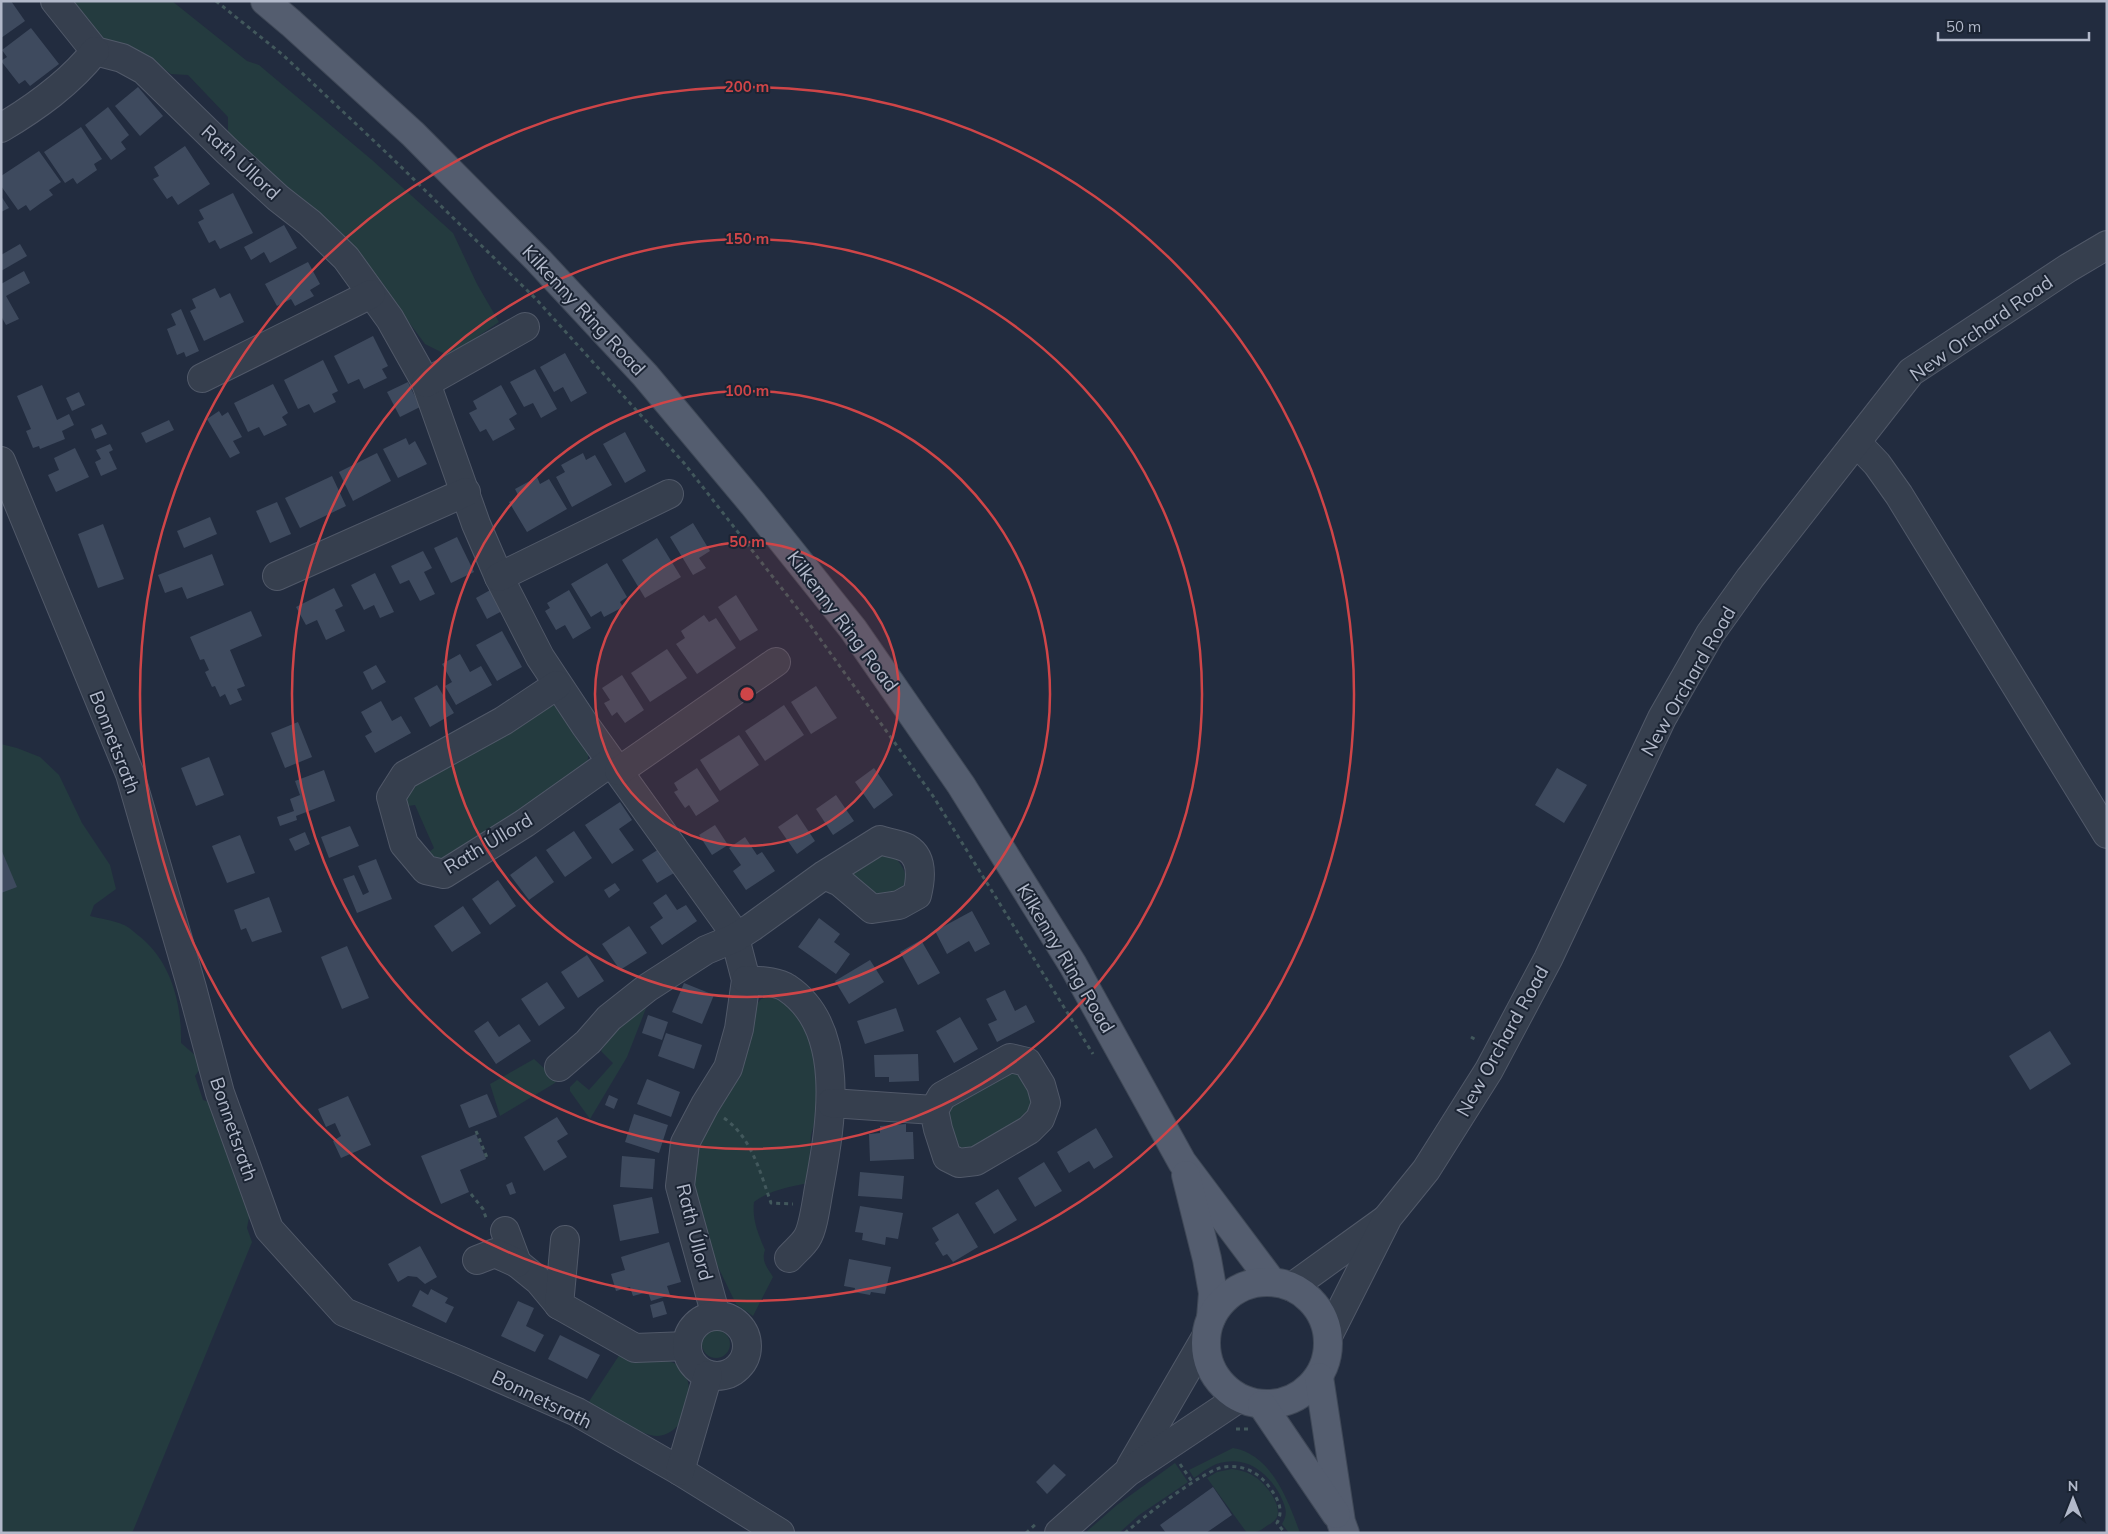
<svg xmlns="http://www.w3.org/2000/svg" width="2108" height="1534" font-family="Mulish,sans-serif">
  <rect width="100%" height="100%" fill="#222c3f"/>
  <g fill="#243b3f">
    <polygon points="65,1 172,1 247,61 259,65 372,160 453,233 477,284 499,322 449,356 425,344 393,301 351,253 351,242 273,178 228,132 228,117 188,75 171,74 154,61 108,43 89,29"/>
    <polygon points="546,702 561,709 589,750 587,766 451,856 432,862 424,856 434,848 415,805 402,807 410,782"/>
    <path d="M1 744 17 748 40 757 59 775 82 823 110 865 116 889 94 905 90 916C101 919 113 920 124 925 129 927 134 932 139 936 171 961 182 1004 181 1043L204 1063 195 1076 203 1100 212 1103 250 1212 247 1228 252 1242 133 1531 130 1533H1Z"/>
    <path d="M888 851C899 860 914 877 900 890 895 895 885 898 879 901L845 871Z"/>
    <polygon points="652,993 627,1057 590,1119 570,1091 570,1087 577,1080 589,1090 613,1063 601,1051 616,1028"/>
    <path d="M773 996 795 1006 806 1025 823 1093 811 1135 808 1183C789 1187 770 1190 754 1202 752 1220 758 1233 765 1250 761 1261 767 1267 773 1277L753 1316 736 1304 706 1242 692 1183 697 1156 708 1118 753 1009 761 999Z"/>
    <polygon points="534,1059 545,1069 550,1065 559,1076 555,1083 500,1116 490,1084"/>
    <path d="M1013 1069 1023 1074 1037 1103C1022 1118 985 1151 963 1149 959 1149 953 1145 949 1143L945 1122 951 1103Z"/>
    <circle cx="716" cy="1344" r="14"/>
    <path d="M620 1354C633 1356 670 1358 679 1366 700 1386 687 1435 657 1436 641 1436 604 1411 588 1403Z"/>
    <path d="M1233 1448C1271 1454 1288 1500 1300 1533H1289L1282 1524C1289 1513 1285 1506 1280 1495 1269 1475 1250 1457 1225 1462 1213 1463 1203 1472 1194 1478L1189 1470Z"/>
    <polygon points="1175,1463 1188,1482 1139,1515 1119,1533 1085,1533 1117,1505"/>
    <path d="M1232 1469C1240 1470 1248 1472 1255 1477 1265 1483 1282 1504 1277 1517 1275 1521 1272 1523 1268 1525 1260 1531 1257 1533 1247 1533L1207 1478 1217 1472Z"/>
  </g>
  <g fill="#3e4a5e">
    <polygon points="1,1 11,1 25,21 1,38"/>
    <polygon points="31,28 59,64 30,86 25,80 19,84 1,61 7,57 2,50"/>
    <polygon points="138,87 163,116 140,136 115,106"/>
    <polygon points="108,107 129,135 121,142 126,149 111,160 85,125"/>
    <polygon points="81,127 102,159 94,164 97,170 77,184 73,178 65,183 44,152"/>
    <polygon points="185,146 210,184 178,205 172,196 167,199 153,179 159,176 154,167"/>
    <polygon points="39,151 61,182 49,190 53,195 41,203 30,211 26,205 18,210 1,186 1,176"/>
    <polygon points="233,193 253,233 220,249 215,240 209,243 198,222 204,219 199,210"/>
    <polygon points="1,196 9,208 1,212"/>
    <polygon points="284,225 297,248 270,263 264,252 251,260 244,247"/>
    <polygon points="20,244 27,256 1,271 1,255"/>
    <polygon points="308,262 320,284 310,290 314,296 295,306 291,299 277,306 265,284"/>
    <polygon points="24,271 30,283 6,296 19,319 6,325 1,316 1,284"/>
    <polygon points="215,288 220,298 230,293 244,322 204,341 190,311 196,308 192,299"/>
    <polygon points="181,309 199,351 186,357 184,352 177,355 167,329 176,325 171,314"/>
    <polygon points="373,336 388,366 382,369 387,378 364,389 359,379 348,384 334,356"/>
    <polygon points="565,353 587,393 571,402 563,387 554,392 540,367"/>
    <polygon points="323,360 338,391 332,394 336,402 314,413 309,404 298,409 284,380"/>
    <polygon points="535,369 557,409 541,418 533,403 524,407 510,382"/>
    <polygon points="408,382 420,407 400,417 387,392"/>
    <polygon points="273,384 288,413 282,417 287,425 264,436 259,427 248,432 234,403"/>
    <polygon points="42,385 57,420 69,414 74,425 62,431 65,439 40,449 39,446 33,448 26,431 31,429 17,396"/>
    <polygon points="501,385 517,414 509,419 515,429 493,441 486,429 480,432 469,413 477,409 473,401"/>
    <polygon points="79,392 85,405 72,411 66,398"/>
    <polygon points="219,411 222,416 228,412 242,437 233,441 240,453 230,458 207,419"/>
    <polygon points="169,420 174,430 146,443 141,433"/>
    <polygon points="102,424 107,434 95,439 91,429"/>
    <polygon points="625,432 646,471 625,483 603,444"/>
    <polygon points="406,438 409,445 415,441 427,464 398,478 383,449"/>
    <polygon points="110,444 113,450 109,452 117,469 101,476 95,462 101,459 96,450"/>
    <polygon points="75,448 89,477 56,492 48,475 59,470 54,458"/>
    <polygon points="377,453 391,481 353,501 339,472"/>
    <polygon points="583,453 586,460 595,455 612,485 572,507 556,477 565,472 561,465"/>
    <polygon points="332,476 346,506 300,528 285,498"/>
    <polygon points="537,477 540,484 549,479 567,509 527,532 509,502 519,497 515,489"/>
    <polygon points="277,502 291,534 270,543 256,511"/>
    <polygon points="210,517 217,534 184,548 177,531"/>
    <polygon points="693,523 710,551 699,558 706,568 693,575 670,537"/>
    <polygon points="103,524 124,579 98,588 78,534"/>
    <polygon points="457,537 474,572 451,583 434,548"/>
    <polygon points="657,538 681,577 645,598 622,560"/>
    <polygon points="423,551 432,568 424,572 435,594 420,601 409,580 400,584 391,566"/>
    <polygon points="212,554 224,585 187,599 182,587 165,593 158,575"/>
    <polygon points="607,563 627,597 620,602 623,607 604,617 601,611 591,617 571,584"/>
    <polygon points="375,573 394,612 380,618 374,605 364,610 351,585"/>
    <polygon points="334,588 343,606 335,610 345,631 326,640 317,620 306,625 296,607"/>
    <polygon points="492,589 504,610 487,619 476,598"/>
    <polygon points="569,590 591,628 573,639 565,625 556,630 545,611 550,608 547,603"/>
    <polygon points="736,595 758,630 740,641 718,607"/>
    <polygon points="251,611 262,636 230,650 245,686 237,689 242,700 230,705 225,694 220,697 215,686 212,687 205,672 209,670 204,659 200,660 190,637"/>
    <polygon points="704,615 709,622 716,618 736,648 697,674 676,644 685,638 681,631"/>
    <polygon points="502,631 522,667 497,681 476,645"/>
    <polygon points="667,649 687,678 650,702 631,673"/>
    <polygon points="460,654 470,672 481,666 492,685 456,705 445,686 452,682 442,664"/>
    <polygon points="376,665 386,682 372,690 363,672"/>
    <polygon points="622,675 644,710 625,723 617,712 612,716 604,703 610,700 602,688"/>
    <polygon points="437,685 454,713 430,727 414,698"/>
    <polygon points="816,686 837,718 811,734 791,702"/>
    <polygon points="381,701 392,721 401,716 411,733 375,753 365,736 372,732 361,712"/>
    <polygon points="784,705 804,735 765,761 745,731"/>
    <polygon points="298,722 312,757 285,768 271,733"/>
    <polygon points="739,735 759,765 720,791 700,760"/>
    <polygon points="209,757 224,795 196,806 181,768"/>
    <polygon points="697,768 719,801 696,816 689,805 685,808 674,792 678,790 674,783"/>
    <polygon points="874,768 893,795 874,809 855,782"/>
    <polygon points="1557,768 1587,785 1564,823 1535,805"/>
    <polygon points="324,770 335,801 296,816 297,820 280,826 277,817 294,811 290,799 300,795 295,781"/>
    <polygon points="836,795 854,821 833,835 816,809"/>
    <polygon points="620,802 632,820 619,829 634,850 612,864 585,825"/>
    <polygon points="797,814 815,841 797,854 778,827"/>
    <polygon points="715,825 728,845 712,855 699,835"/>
    <polygon points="350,826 359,846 329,858 321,837"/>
    <polygon points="574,831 592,858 565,877 546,850"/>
    <polygon points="305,832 310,844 295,851 289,839"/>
    <polygon points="240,835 255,873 227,883 212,846"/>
    <polygon points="745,837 757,855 762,852 775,871 746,890 733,871 741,865 729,848"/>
    <polygon points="1,849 17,887 1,893"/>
    <polygon points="659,849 674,873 657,883 642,860"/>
    <polygon points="536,856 554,882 529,900 510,875"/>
    <polygon points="376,859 392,899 357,913 343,879 354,875 363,895 369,892 358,866"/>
    <polygon points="498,880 516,906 490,925 472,899"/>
    <polygon points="615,883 620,890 609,898 604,890"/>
    <polygon points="666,894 677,910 686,905 697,921 662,945 650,927 663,918 653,903"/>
    <polygon points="269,897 282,932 252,942 246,928 241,930 234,910"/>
    <polygon points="463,906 481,933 452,952 434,926"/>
    <polygon points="972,911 990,944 975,952 969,941 947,954 935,931"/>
    <polygon points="819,918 840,934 834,942 850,954 836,974 798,947"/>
    <polygon points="629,926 647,953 620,970 602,944"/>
    <polygon points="921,940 940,973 918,985 900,952"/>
    <polygon points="347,946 369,998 342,1009 321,957"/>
    <polygon points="587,955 604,981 578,998 561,972"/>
    <polygon points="870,960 884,982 849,1004 835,981"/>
    <polygon points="547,982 565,1008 539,1026 521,999"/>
    <polygon points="684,983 714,995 702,1024 672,1012"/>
    <polygon points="1005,990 1015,1011 1026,1005 1035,1022 997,1042 988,1024 997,1020 986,999"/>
    <polygon points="896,1008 904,1031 865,1044 857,1021"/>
    <polygon points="648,1015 668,1022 662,1040 642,1033"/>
    <polygon points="960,1017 978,1049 954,1063 936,1031"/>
    <polygon points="488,1021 499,1037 519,1024 531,1041 496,1064 474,1031"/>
    <polygon points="2050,1031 2071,1064 2030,1090 2009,1056"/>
    <polygon points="666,1033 702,1045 694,1069 658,1056"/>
    <polygon points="918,1054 919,1081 889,1082 889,1077 875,1077 874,1055"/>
    <polygon points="647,1079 680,1092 671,1117 637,1104"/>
    <polygon points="487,1094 497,1117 469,1128 460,1105"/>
    <polygon points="609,1095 618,1099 614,1109 605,1105"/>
    <polygon points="348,1096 371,1145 341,1158 333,1141 341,1136 335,1123 326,1127 318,1109"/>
    <polygon points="634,1114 668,1125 659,1153 625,1142"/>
    <polygon points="557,1117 568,1134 557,1141 567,1157 544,1171 524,1137"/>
    <polygon points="906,1124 906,1132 913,1132 914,1159 870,1161 869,1134 880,1133 880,1126"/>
    <polygon points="1096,1128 1113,1157 1094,1169 1089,1161 1069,1173 1057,1152"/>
    <polygon points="476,1134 486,1159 460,1170 469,1192 441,1204 421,1156"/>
    <polygon points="622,1156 655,1159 653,1189 620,1187"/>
    <polygon points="1044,1162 1062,1191 1035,1207 1018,1178"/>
    <polygon points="860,1172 904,1176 902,1199 858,1196"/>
    <polygon points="512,1182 516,1193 510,1195 506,1185"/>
    <polygon points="998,1189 1017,1220 994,1234 975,1203"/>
    <polygon points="652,1197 659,1233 620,1241 613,1205"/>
    <polygon points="860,1206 903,1213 898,1239 886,1237 885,1245 862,1240 863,1233 855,1232"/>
    <polygon points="958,1213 978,1247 953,1262 947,1254 943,1256 935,1243 939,1240 932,1228"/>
    <polygon points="669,1242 681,1282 667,1286 670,1295 651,1301 648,1292 633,1296 630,1287 616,1291 611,1274 625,1270 621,1257"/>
    <polygon points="420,1246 437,1277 425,1284 417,1277 408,1276 398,1282 388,1264"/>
    <polygon points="849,1259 891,1267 885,1294 871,1292 870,1295 854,1292 855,1288 844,1286"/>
    <polygon points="431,1289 448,1298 445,1303 454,1307 446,1323 412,1306 420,1290 428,1295"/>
    <polygon points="518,1301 534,1308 526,1326 544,1335 535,1352 501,1336"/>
    <polygon points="663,1301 667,1314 653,1318 650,1305"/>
    <polygon points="560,1335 600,1355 587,1379 548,1359"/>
    <polygon points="1054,1464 1066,1475 1047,1494 1036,1482"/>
    <polygon points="1213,1487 1232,1515 1206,1533 1166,1533 1160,1525"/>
  </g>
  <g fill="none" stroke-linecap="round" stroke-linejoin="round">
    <g stroke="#515969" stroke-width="30">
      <g id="minor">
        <polyline points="55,1 95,51 122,58 144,70 228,152 278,198 310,223 346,258 390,319 426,383 476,524 499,577 540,657 585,725 730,927 735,938 746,980 739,1029 728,1068 705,1105 685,1143 680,1186 716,1316"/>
        <path d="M1 128C36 107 70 83 95 51"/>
        <polyline points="202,378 371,294"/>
        <polyline points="426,383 525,327"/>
        <polyline points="1857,443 1877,464 1899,495 2107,834"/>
        <polyline points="1,461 130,774 192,988 220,1093 269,1229 344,1312 461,1361 577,1412 680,1471 780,1533"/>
        <polyline points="277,576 466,492"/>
        <polyline points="499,577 669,494"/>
        <polyline points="557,685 503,721 405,775 391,797 404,844 426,870 444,874 525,823 611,762"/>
        <polyline points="619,771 776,662"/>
        <path d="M746 980C759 981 777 981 787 988 847 1028 831 1123 820 1183 817 1197 814 1227 807 1238 803 1245 794 1252 789 1258"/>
        <path d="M559 1067 588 1042 609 1018 647 988 706 950 735 938 752 927 824 875 880 840C888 843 899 844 907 848 924 858 921 879 917 895L899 905 872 909 840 882 824 875"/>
        <polyline points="831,1103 934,1110 942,1096 1010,1058 1027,1062 1041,1085 1046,1103 1040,1119 1029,1130 976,1161 959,1163 947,1157 938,1129 934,1110"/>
        <polyline points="505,1231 517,1263 539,1281 559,1305"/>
        <polyline points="565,1240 559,1305 635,1348 687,1346"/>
        <polyline points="477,1260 495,1253 517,1263"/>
        <polyline points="1292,1287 1385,1220"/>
        <circle cx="717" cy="1346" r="30"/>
        <polyline points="1328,1336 1388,1217 1426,1170 1489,1070 1548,959 1662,718 1710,634 1750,578 1911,372 2068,268 2107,245"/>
        <polyline points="1131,1466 1206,1337"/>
        <polyline points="680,1471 708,1375"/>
        <polyline points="1059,1533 1128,1472 1239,1398"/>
      </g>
    </g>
    <g stroke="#3f4857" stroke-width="30">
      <g id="major">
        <polyline points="265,1 291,23 413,134 538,260 645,375 753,504 853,629 961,785 1073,965 1182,1162 1272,1282"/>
        <polyline points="1186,1175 1207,1259 1213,1293 1211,1318"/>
        <circle cx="1267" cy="1343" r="61"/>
        <polyline points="1319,1377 1341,1522 1345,1533"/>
        <polyline points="1262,1405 1336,1514"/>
      </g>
    </g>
    <g stroke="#42585c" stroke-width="3" stroke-dasharray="4 4" stroke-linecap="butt">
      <polyline points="216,1 283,55 392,158 536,299 684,463 808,622 933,796 1093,1054"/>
      <polyline points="1471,1037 1478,1041"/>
      <path d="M724 1118C752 1138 760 1172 771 1203L793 1204"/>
      <polyline points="476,1131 488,1160"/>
      <polyline points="471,1194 483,1209 486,1218"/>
      <polyline points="1236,1429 1249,1429"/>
      <polyline points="1180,1464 1193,1483"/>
      <polyline points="1026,1533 1037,1523"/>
      <path d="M1125 1533C1142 1518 1205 1469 1224 1467 1243 1464 1260 1473 1270 1488 1278 1499 1284 1510 1277 1523L1285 1533"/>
    </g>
    <use href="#minor" stroke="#363f4e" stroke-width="28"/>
    <use href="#major" stroke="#545d6f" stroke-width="28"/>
  </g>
  <circle cx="747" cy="694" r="152" fill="#cf4548" fill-opacity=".12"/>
  <g fill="none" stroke="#cf4548" stroke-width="2.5">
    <circle cx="747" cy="694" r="152"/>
    <circle cx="747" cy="694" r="303"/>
    <circle cx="747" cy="694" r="455"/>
    <circle cx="747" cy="694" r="607"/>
  </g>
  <g text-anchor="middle" stroke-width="4" stroke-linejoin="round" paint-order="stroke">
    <g font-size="19" fill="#b2b9ca" stroke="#1b2433">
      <text transform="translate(241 162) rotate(43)" y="7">Rath Úllord</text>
      <text transform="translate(584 310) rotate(47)" y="7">Kilkenny Ring Road</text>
      <text transform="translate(1981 328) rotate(-35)" y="7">New Orchard Road</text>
      <text transform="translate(843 621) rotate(53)" y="7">Kilkenny Ring Road</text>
      <text transform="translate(1688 681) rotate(-60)" y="7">New Orchard Road</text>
      <text transform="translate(115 742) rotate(69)" y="7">Bonnetsrath</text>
      <text transform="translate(488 843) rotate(-31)" y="7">Rath Úllord</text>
      <text transform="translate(1066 958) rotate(59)" y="7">Kilkenny Ring Road</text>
      <text transform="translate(1502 1041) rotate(-61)" y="7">New Orchard Road</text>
      <text transform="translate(234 1129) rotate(71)" y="7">Bonnetsrath</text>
      <text transform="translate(695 1232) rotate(76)" y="7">Rath Úllord</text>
      <text transform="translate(542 1399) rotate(26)" y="7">Bonnetsrath</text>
    </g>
  </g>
  <circle cx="747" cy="694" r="8" fill="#cf4548" stroke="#1b2433" stroke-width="2.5"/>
  <g font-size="15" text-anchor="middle" font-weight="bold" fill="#cf4548" stroke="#1b2433" stroke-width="4" stroke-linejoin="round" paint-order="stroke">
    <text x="747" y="92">200 m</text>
    <text x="747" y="244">150 m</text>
    <text x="747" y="396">100 m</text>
    <text x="747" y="547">50 m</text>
  </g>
  <rect width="2108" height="1534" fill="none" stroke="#b2b9ca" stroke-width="5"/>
  <g transform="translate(2073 1499)" stroke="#1b2433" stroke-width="4" paint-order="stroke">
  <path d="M0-4L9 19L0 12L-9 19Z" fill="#b2b9ca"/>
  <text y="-8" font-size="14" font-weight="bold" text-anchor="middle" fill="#b2b9ca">N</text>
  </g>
  <path d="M1938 32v8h151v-8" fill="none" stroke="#b2b9ca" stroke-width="2.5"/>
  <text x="1946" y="32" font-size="15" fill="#b2b9ca" stroke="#1b2433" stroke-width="4" paint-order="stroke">50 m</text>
</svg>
